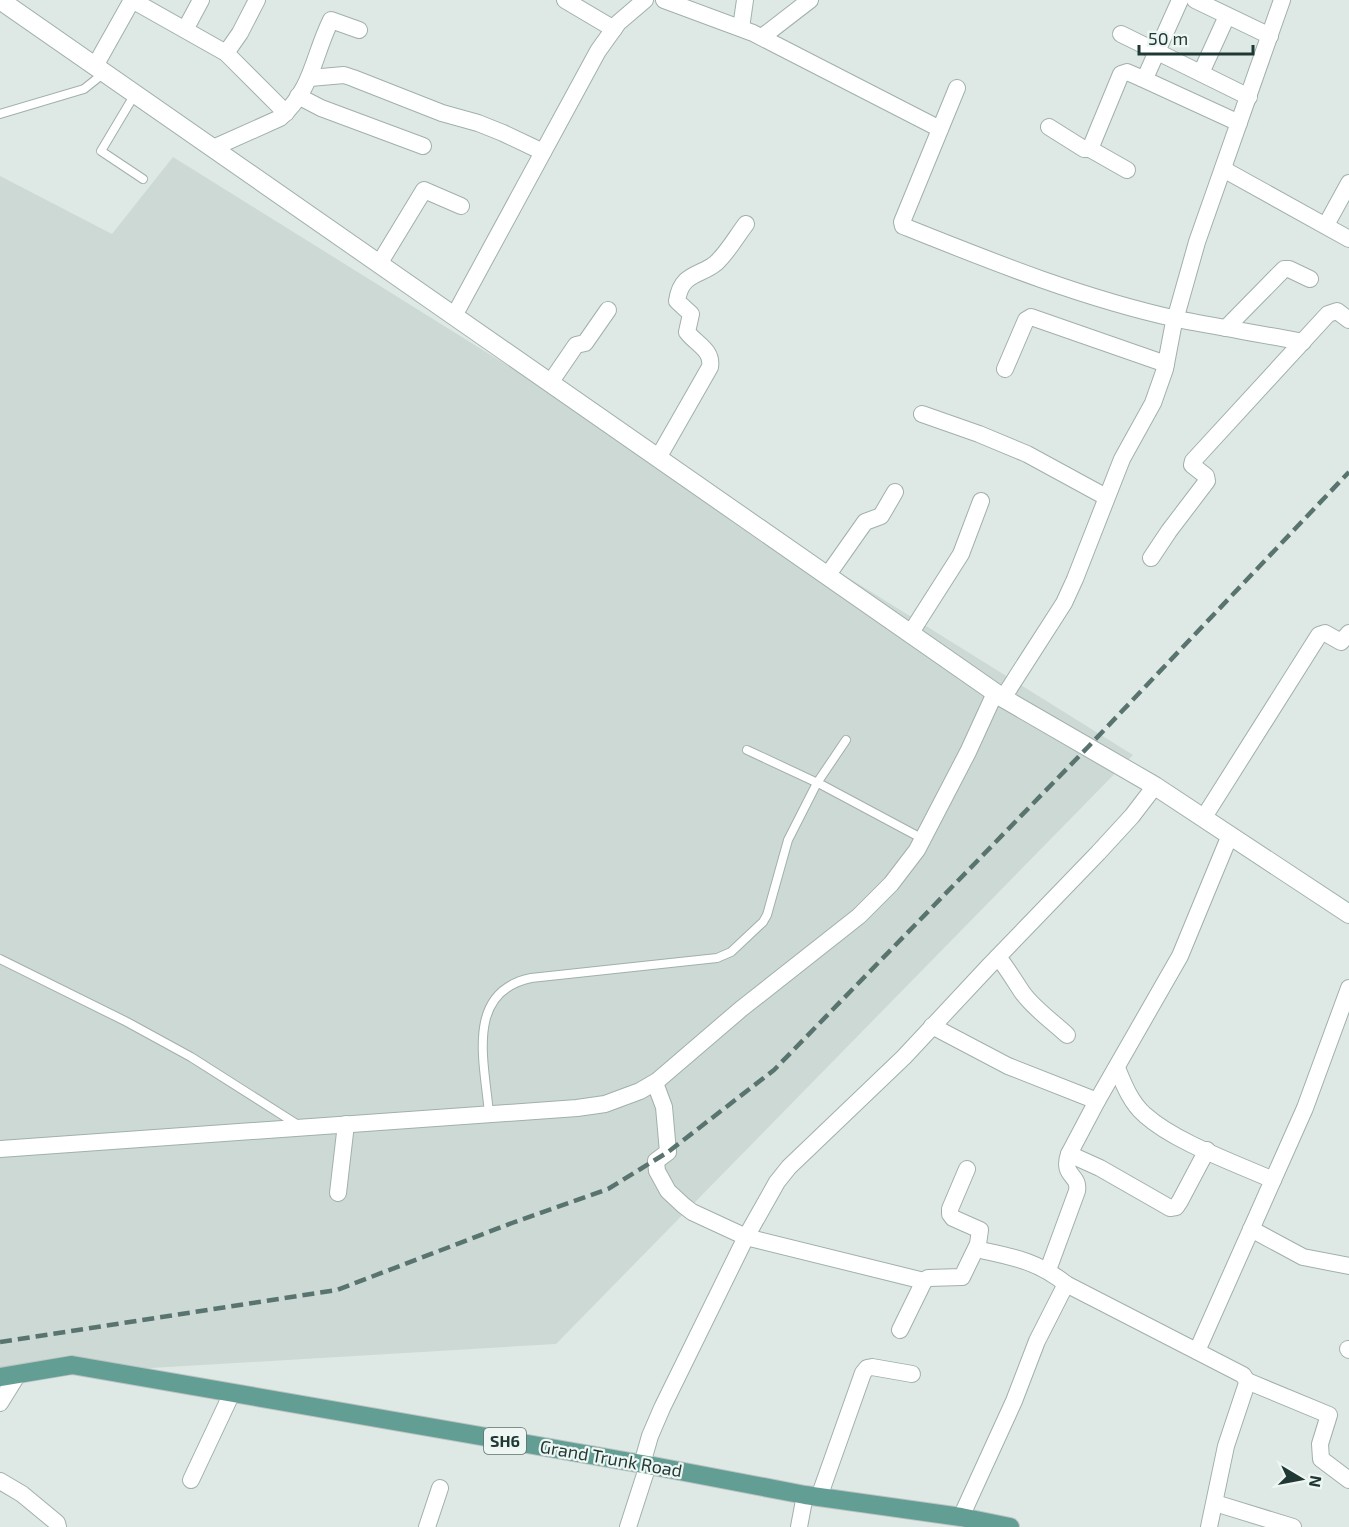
<svg xmlns="http://www.w3.org/2000/svg" width="1349" height="1527" font-family="'Exo 2',sans-serif">
  <rect width="100%" height="100%" fill="#dee9e5"/>
  <polygon fill="#ccd9d4" points="173,157 1133,755 556,1344 0,1377 0,176 112,234"/>
  <g fill="none" stroke-linecap="round" stroke-linejoin="round">
    <g stroke="#a1b0ac" stroke-width="10">
      <g id="service">
        <polyline points="135,94 101,151 143,179"/>
        <polyline points="0,114 84,89 104,73"/>
        <polyline points="747,750 822,785 923,839"/>
        <polyline points="0,959 127,1022 191,1057 298,1125"/>
        <path d="M489 1114C485 1064 464 992 531 978L717 958 731 952 763 922 767 915 788 840 817 783 846 740"/>
      </g>
    </g>
    <g stroke="#a1b0ac" stroke-width="18">
      <g id="minor">
        <polyline points="132,0 226,53 286,113"/>
        <polyline points="565,0 614,29"/>
        <polyline points="664,0 753,33 940,129"/>
        <polyline points="1195,0 1270,36"/>
        <polyline points="186,28 201,0"/>
        <polyline points="741,28 745,0"/>
        <polyline points="1121,34 1249,97"/>
        <polyline points="762,37 810,0"/>
        <polyline points="226,53 240,33 257,0"/>
        <polyline points="95,66 132,0"/>
        <polyline points="1201,73 1227,16"/>
        <polyline points="310,78 344,75 353,78 442,113 478,123 503,133 543,152"/>
        <polyline points="1141,78 1239,123"/>
        <path d="M957 88 902 222 903 226C993 262 1082 298 1177 319 1218 327 1261 334 1303 342"/>
        <polyline points="298,96 321,108 423,146"/>
        <polyline points="1049,127 1084,149 1090,149 1121,74 1127,72 1141,78 1146,76 1180,0"/>
        <path d="M213 148 280 118C313 89 313 56 331 20L359 30"/>
        <polyline points="1090,149 1127,170"/>
        <polyline points="1223,169 1349,239"/>
        <polyline points="1326,225 1349,183"/>
        <polyline points="379,264 424,190 461,206"/>
        <polyline points="454,316 598,51 618,23 645,0"/>
        <polyline points="1226,328 1284,269 1289,269 1310,279"/>
        <polyline points="1005,369 1026,320 1031,317 1166,364"/>
        <polyline points="550,383 576,345 585,343 608,310"/>
        <polyline points="922,414 979,434 1027,454 1106,497"/>
        <path d="M658 458 710 367C713 350 696 344 687 332L691 314 677 301C681 272 701 276 716 263 728 252 736 237 746 224"/>
        <polyline points="1151,558 1169,531 1207,481 1206,476 1192,465 1193,461 1328,314 1337,311 1349,320"/>
        <polyline points="827,576 865,522 881,516 895,492"/>
        <polyline points="910,634 961,554 981,501"/>
        <polyline points="1003,698 1064,603 1075,579 1122,459 1153,403 1165,369 1173,327 1197,242 1282,0"/>
        <polyline points="1204,817 1319,635 1325,633 1341,642 1349,633"/>
        <path d="M998 957C1007 968 1014 980 1022 992 1033 1008 1052 1021 1067 1035"/>
        <polyline points="932,1026 1008,1066 1097,1101"/>
        <path d="M1117 1068C1124 1085 1131 1103 1145 1115 1175 1142 1235 1163 1273 1180"/>
        <polyline points="655,1083 664,1107 668,1152 656,1161 657,1171 668,1191 683,1205 692,1212 746,1237 924,1281"/>
        <polyline points="0,1149 577,1108 605,1104 640,1091 657,1081 741,1009 859,916 891,884 917,850 968,752 995,693"/>
        <polyline points="1069,1154 1100,1168 1170,1208 1176,1207 1180,1201 1207,1150"/>
        <polyline points="338,1193 346,1124"/>
        <polyline points="1251,1229 1303,1257 1349,1266"/>
        <path d="M976 1249C1012 1257 1036 1260 1066 1284L1243 1375 1247 1381 1246 1386 1226 1446 1209 1527"/>
        <path d="M1048 1270 1077 1191C1080 1174 1061 1177 1069 1154L1097 1101 1180 956 1230 835"/>
        <polyline points="900,1330 924,1281 928,1278 962,1277 978,1244 980,1230 953,1218 950,1214 950,1209 967,1169"/>
        <polyline points="1348,1349 1349,1350"/>
        <polyline points="1197,1351 1305,1108 1349,988"/>
        <polyline points="1247,1381 1329,1415 1320,1444 1321,1459 1349,1480"/>
        <polyline points="0,1403 18,1374"/>
        <polyline points="642,1464 650,1436 662,1408 746,1237 777,1182 789,1167 904,1057 989,966 1098,853 1132,816 1155,786"/>
        <polyline points="191,1480 232,1393"/>
        <polyline points="0,1481 22,1494 57,1523 58,1527"/>
        <polyline points="819,1497 863,1373 867,1368 872,1367 912,1374"/>
        <polyline points="1215,1503 1293,1527"/>
        <polyline points="961,1517 1014,1401 1037,1341 1066,1284"/>
        <polyline points="427,1527 440,1488"/>
        <polyline points="628,1527 648,1465"/>
        <polyline points="799,1527 805,1495"/>
      </g>
    </g>
    <g stroke="#a1b0ac" stroke-width="20">
      <polyline id="tertiary" points="0,0 1003,698 1155,786 1349,914"/>
    </g>
    <g stroke="#bcc3c2" stroke-width="20">
      <polyline id="primary" points="0,1377 72,1365 648,1465 805,1495 961,1517 1010,1527"/>
    </g>
    <use href="#service" stroke="#fff" stroke-width="8"/>
    <use href="#minor" stroke="#fff" stroke-width="16"/>
    <use href="#tertiary" stroke="#fff" stroke-width="18"/>
    <use href="#primary" stroke="#629e94" stroke-width="18"/>
    <polyline stroke="#59746f" stroke-width="4.5" stroke-dasharray="12 6" stroke-linecap="butt" points="0,1342 337,1290 512,1223 608,1189 668,1152 774,1070 1088,747 1349,472"/>
  </g>
  <g text-anchor="middle" stroke-width="4.5" stroke-linejoin="round" paint-order="stroke">
    <rect fill="#eef6f3" stroke="#5d716d" stroke-width="1.5" x="484" y="1428" width="42" height="26" rx="4.5"/>
    <g font-size="16" font-weight="bold" fill="#1f3834">
      <text x="505" y="1447">SH6</text>
    </g>
    <g font-size="18" fill="#1f3834" stroke="#eef6f3">
      <text transform="translate(611 1459) rotate(10)" y="6">Grand Trunk Road</text>
    </g>
  </g>
  <g transform="translate(1301 1479) rotate(100)" stroke="#eef6f3" stroke-width="4.5" paint-order="stroke">
  <path d="M0-4.5L10 22L0 15L-10 22Z" fill="#1f3834"/>
  <text y="-9" font-size="16" font-weight="bold" text-anchor="middle" fill="#1f3834">N</text>
  </g>
  <path d="M1139 45v9h114v-9" fill="none" stroke="#1f3834" stroke-width="3"/>
  <text x="1148" y="45" font-size="18" fill="#1f3834" stroke="#eef6f3" stroke-width="4.5" paint-order="stroke">50 m</text>
</svg>
